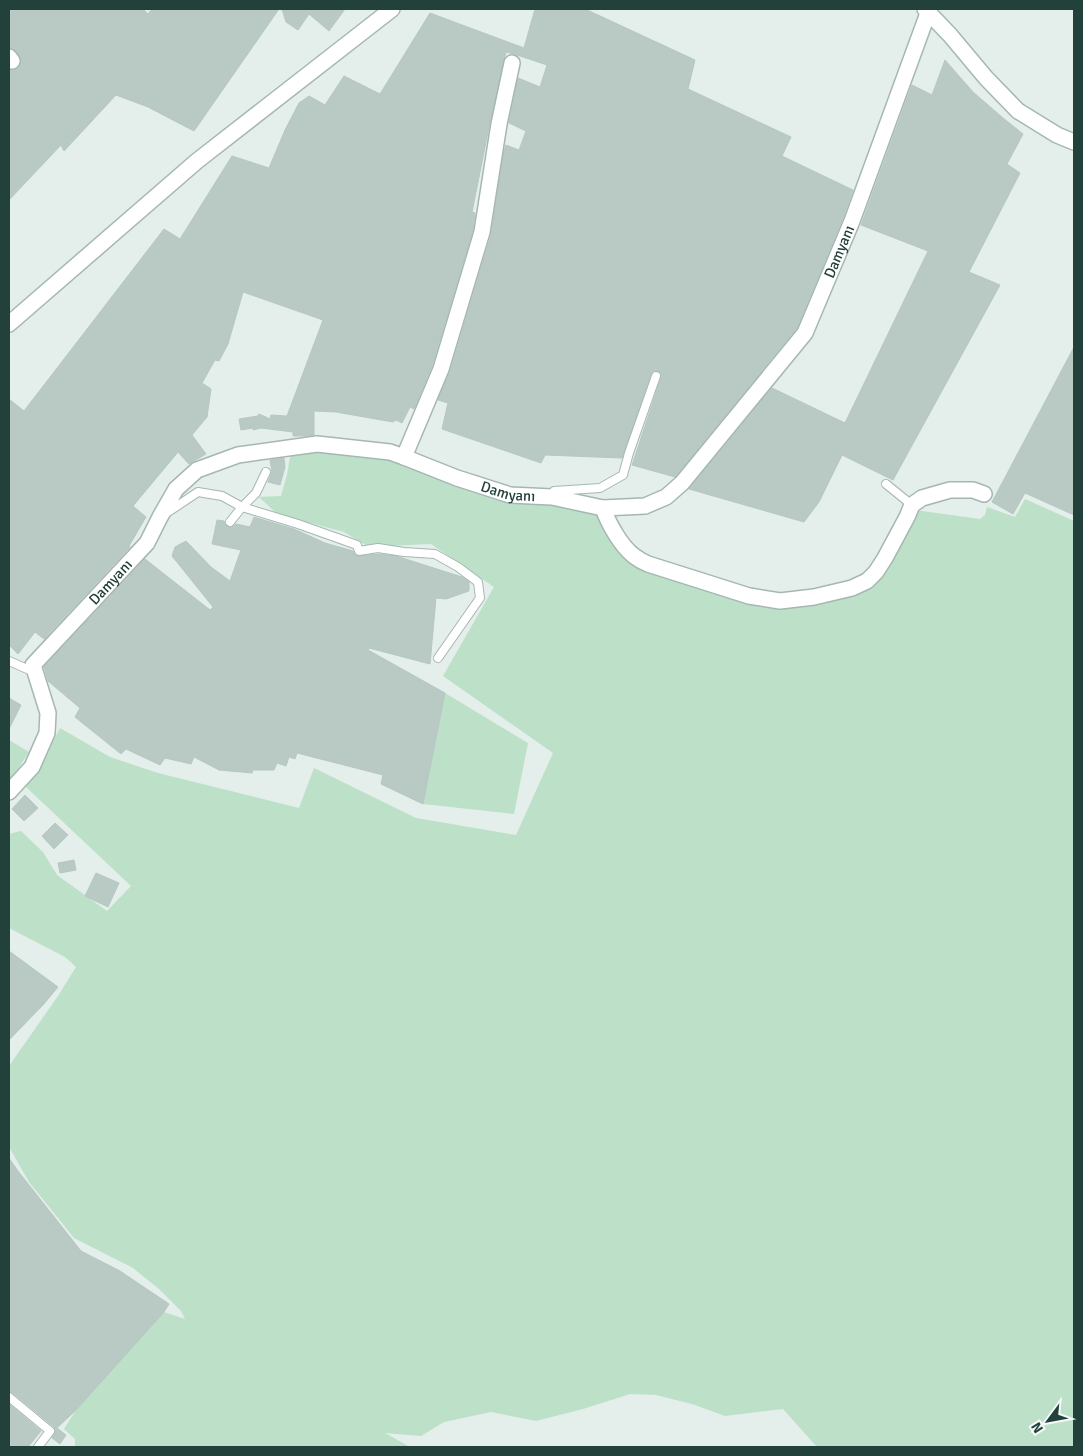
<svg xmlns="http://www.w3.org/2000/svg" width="1083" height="1456" font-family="Signika,sans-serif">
  <rect width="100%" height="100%" fill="#e4eeea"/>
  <g fill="#bde0c9">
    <polygon points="309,450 389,456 599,512 622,549 748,598 854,591 915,510 980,519 985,515 987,507 1015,517 1025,499 1074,521 1074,1447 817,1447 783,1409 725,1416 692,1404 656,1395 630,1394 583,1409 536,1421 491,1412 444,1422 421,1436 385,1433 410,1447 75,1447 75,1439 64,1429 76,1410 164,1312 185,1319 181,1311 159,1289 133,1268 74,1238 29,1182 9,1147 9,1066 58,996 76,967 65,957 9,928 9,889 10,887 9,885 9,834 21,831 43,852 57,875 107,911 131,886 25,786 38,771 60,728 110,757 158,773 299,808 314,768 416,818 516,835 553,753 443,676 494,587 431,544 369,547 344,532 277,514 259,497 281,496 287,475 290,457 295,453"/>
    <polygon points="445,693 528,743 514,814 423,804"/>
    <polygon points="9,740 29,752 9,783"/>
  </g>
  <g fill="#b9c9c4" stroke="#b6c8c2">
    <polygon points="9,9 143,9 148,14 152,9 279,9 194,131 148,107 116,95 64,151 61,145 9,200 9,73 11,70 18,68 21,60 16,51 9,48"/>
    <polygon points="282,9 345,9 329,31 309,14 298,30 286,22"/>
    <polygon points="535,9 585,9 695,60 688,89 791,137 782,156 853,190 843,218 797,328 675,477 632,465 661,378 661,373 657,371 653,371 651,374 622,458 545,455 541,463 442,429 448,403 438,400 450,372 491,235 504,151 506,145 519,150 526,131 509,123 518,78 540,87 547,65 514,54 506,52 490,122 472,212 475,213 473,230 432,366 414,409 410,407 402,423 396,420 393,422 336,412 314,411 314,435 307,436 293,436 293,432 261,428 253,430 253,428 241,430 239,419 258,416 259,414 270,419 271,415 287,416 323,320 243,292 228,344 219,361 215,360 202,383 211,389 207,417 192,435 206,454 189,464 178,452 133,506 146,517 129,546 130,547 44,639 35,632 18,654 9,645 9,399 24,411 164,229 180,239 232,156 269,168 285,130 299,103 309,96 325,105 344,76 380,94 430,13 524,48"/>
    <polygon points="945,60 973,92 1003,118 1023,134 1007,164 1020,173 969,272 1000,285 893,480 842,455 819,502 804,522 689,489 772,388 845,423 928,251 861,225 912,85 932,95"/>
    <polygon points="1074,347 1074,515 1025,493 1013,514 992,502"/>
    <polygon points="284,458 285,467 280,485 268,482 272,472 270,460"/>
    <polygon points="254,517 294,529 325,543 353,551 355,555 358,556 378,554 396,556 462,577 469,582 469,591 446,599 436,598 430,664 369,648 368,650 445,693 423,804 381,784 383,775 297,753 295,759 289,757 286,766 277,763 274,770 253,770 252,773 219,770 194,757 191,764 165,758 160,765 126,749 121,754 75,717 80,708 48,681 44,667 145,559 210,610 213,607 172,556 175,547 186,541 211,567 230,581 241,550 212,544 217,520 224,521 225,524 229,527 232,527 236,524 250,527"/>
    <polygon points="9,698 21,705 9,729"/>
    <polygon points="25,795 38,808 24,821 12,809"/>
    <polygon points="55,823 68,835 54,849 42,836"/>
    <polygon points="74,860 76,870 60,873 58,863"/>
    <polygon points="96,873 119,883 108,907 85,896"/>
    <polygon points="9,951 58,987 43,1005 9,1040"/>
    <polygon points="9,1158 18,1171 81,1251 120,1271 169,1304 164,1312 76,1410 57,1428 66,1435 60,1444 52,1438 55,1432 54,1427 13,1393 9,1392"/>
    <polygon points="9,1404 41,1431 28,1447 9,1447"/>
  </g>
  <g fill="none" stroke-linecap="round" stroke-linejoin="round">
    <g stroke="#a6b7b2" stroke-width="10">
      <g id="service">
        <polyline points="886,484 912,505"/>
        <polyline points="552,497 554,491 600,488 623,475 629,453 656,376"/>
        <polyline points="168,512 198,492 222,496 242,507 298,524 357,545 359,551 378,548 404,552 435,554 458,567 478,582 480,598 438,658"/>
        <polyline points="230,522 242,507 256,493 266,472"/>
        <polyline points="9,661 34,672"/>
        <polyline points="9,1397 50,1431 38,1447"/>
      </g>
    </g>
    <g stroke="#a6b7b2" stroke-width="18">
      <g id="minor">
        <polyline points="9,57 12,61"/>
        <polyline points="9,324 197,161 392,9"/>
        <polyline points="404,457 441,369 482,232 499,124 512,63"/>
        <path d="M603 508C608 523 621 546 634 556 638 559 643 562 648 564L749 596 780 601 814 597 852 588 867 581 876 572 885 558 907 517 912 505 922 498 950 490H973L984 494"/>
        <path id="s1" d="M9 792 32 767 47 733 48 713 33 665 147 543 160 517 176 489 197 470 238 455 317 444 390 452 404 457 457 478 510 495 552 497 603 508 645 506 666 497 682 483 805 333 852 221 928 13"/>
      </g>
    </g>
    <g stroke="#a6b7b2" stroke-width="18">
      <polyline id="tertiary" points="925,9 950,35 986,78 1018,111 1057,135 1074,142"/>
    </g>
    <use href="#service" stroke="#fff" stroke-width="8"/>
    <use href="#minor" stroke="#fff" stroke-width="15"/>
    <use href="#tertiary" stroke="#fff" stroke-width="15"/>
  </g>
  <g text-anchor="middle" stroke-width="4" stroke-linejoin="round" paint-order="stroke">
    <g font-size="15" fill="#23413b" stroke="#f5faf8">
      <text dy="5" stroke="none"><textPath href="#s1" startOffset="1185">Damyanı</textPath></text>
      <text dy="5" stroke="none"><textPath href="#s1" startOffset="720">Damyanı</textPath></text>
      <text dy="5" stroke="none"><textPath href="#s1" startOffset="255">Damyanı</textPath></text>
    </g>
  </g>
  <rect width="1083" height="1456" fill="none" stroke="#23413b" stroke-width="20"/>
  <g transform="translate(1048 1421) rotate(238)" stroke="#f5faf8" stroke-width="4" paint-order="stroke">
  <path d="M0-4L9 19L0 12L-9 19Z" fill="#23413b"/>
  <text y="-8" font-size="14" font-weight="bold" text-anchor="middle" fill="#23413b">N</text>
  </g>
</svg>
